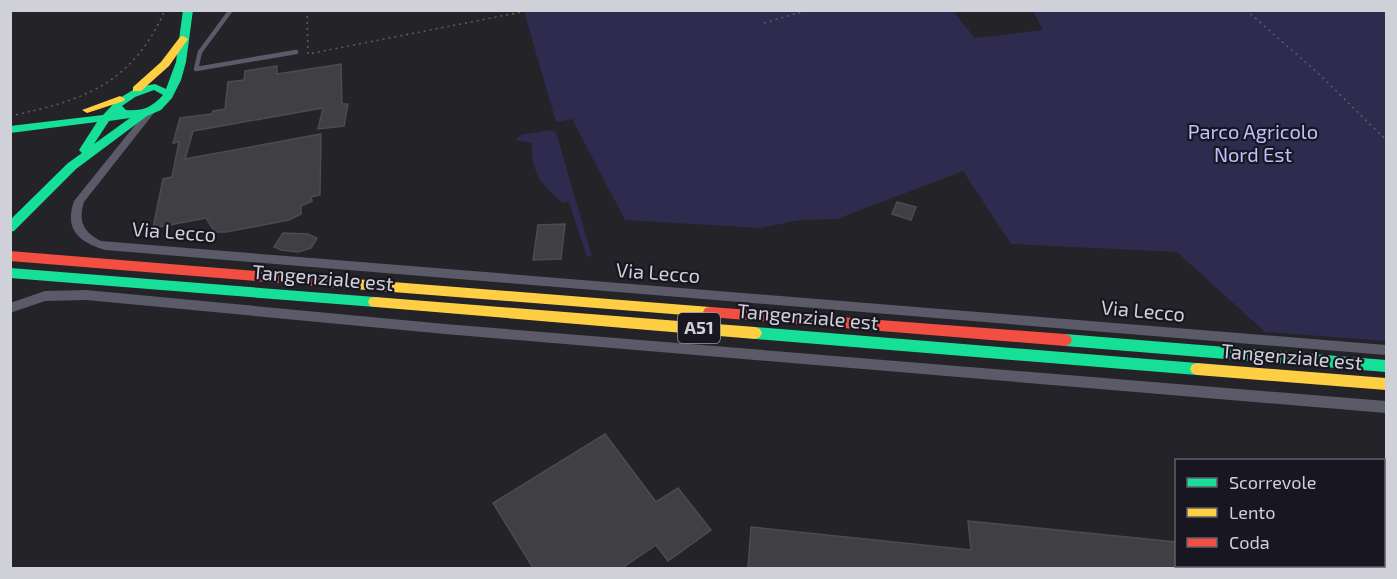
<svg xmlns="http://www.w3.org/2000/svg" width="1397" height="579" font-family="'Exo 2',sans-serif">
  <rect width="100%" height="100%" fill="#232328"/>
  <g fill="#2e2b4f">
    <polygon points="524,11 953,11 975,38 1043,30 1033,11 1386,11 1386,341 1265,332 1177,252 1011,244 963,171 837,219 801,220 760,228 625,220 572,119 556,122"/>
    <path d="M549 130 556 132 592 256 587 257 569 202 563 203C541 185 531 173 532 143L515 140 520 135Z"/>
  </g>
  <g fill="#403f44" stroke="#4b4b50" stroke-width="1.5">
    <polygon points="341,64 342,104 348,104 344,126 318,129 323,108 193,131 185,159 321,134 320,195 311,197 312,201 301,206 301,214 289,220 226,232 215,232 206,218 153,228 163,179 172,177 179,142 173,143 180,118 212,114 213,111 225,109 228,82 244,80 245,71 277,66 277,74"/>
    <polygon points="897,202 916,207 911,220 892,214"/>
    <polygon points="565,224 561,259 533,260 538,225"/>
    <polygon points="283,233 308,234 317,238 311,248 298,252 281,250 274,247"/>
    <polygon points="605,434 656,502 678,488 711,530 668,561 656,545 622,568 533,568 493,503"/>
    <polygon points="968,521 1176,542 1176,568 748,568 751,527 971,550"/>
  </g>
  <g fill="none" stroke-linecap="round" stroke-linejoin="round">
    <g stroke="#5e5e68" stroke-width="1.5" stroke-dasharray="2 4" stroke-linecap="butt">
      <polyline points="307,10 308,54 532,10"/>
      <polyline points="1246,10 1319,74 1386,140"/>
      <polyline points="764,23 808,10"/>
      <path d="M10 116C85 100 132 84 165 10"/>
    </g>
    <polyline stroke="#5a5a69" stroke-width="4.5" points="231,10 200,52 196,69 296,52"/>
    <g fill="#5a5a69" fill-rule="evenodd">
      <path d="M151 108 154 109V113L84 202C78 221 83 232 101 241L1386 345V355L105 250C79 242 64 230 74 201L148 109Z"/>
      <polygon points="86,290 445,324 1386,401 1386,413 445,334 86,300 45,301 10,313 10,303 45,291"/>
    </g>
    <g fill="#16e098" fill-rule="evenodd">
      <path d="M183 10H193L186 62 181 80 172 98 161 110 147 116 76 169 14 231 10 232V220L68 163 82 153 79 150 97 122 10 133V126L103 115 118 99 138 87 155 84 166 89 176 62ZM154 90 163 95C151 108 143 111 126 110L122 106 135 97ZM130 118 94 144 109 121Z"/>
      <polygon points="10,268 375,297 380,298 382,302 380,306 375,307 10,278"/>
      <polygon points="755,327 1197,363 1202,365 1204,369 1202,373 1197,375 755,339 750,337 748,333 750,329"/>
      <polygon points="1065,334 1386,360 1386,372 1065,346 1060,344 1058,340 1060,336"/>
    </g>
    <g fill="#ffcf43" fill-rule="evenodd">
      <polygon points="183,36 188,39 169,66 141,91 133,91 133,87 161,62 180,37"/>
      <polygon points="120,96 125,99 124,101 87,113 82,110"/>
      <polygon points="329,277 710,307 715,308 717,312 715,316 710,317 329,287 322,282"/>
      <polygon points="375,297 755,327 760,329 762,333 760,337 755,339 375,307 370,306 368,302 370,298"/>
      <polygon points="1197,363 1386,378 1386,390 1197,375 1192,373 1190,369 1192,365"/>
    </g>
    <g fill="#f24e42" fill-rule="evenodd">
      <polygon points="10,251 329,277 336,282 329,287 10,261"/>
      <polygon points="710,307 1065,334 1070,336 1072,340 1070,344 1065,346 710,317 705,316 703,312 705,308"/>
    </g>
  </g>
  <g text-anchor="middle" stroke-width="4.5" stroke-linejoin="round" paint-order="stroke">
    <rect fill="#171621" stroke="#9898a1" stroke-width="1.5" x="678" y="313" width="42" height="30" rx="4.5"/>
    <g font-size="18" font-weight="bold" fill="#d0d0d8">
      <text x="699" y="334">A51</text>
    </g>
    <g font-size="20" fill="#c2bfff" stroke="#171621">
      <text x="1253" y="139">Parco Agricolo<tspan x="1253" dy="23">Nord Est</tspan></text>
    </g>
    <g font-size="20" fill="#d0d0d8" stroke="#171621">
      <text transform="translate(174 232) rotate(4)" y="7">Via Lecco</text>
      <text transform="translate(658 273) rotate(4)" y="7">Via Lecco</text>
      <text transform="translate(323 278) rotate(5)" y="7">Tangenziale est</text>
      <text transform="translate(1143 311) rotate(5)" y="7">Via Lecco</text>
      <text transform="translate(808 317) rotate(5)" y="7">Tangenziale est</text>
      <text transform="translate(1292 357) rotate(5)" y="7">Tangenziale est</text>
    </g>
  </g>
  <rect width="1397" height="579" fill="none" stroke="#d0d0d8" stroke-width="24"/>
  <rect x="1175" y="459" width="210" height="108" fill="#171621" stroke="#61606a" stroke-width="1.5"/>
  <rect x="1187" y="478" width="30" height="9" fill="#16e098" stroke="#61606a" stroke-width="1.5"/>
  <text x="1229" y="489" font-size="18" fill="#d0d0d8">Scorrevole</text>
  <rect x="1187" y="508" width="30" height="9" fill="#ffcf43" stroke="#61606a" stroke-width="1.5"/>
  <text x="1229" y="519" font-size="18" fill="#d0d0d8">Lento</text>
  <rect x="1187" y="538" width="30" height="9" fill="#f24e42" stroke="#61606a" stroke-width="1.5"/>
  <text x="1229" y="549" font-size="18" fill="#d0d0d8">Coda</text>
</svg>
